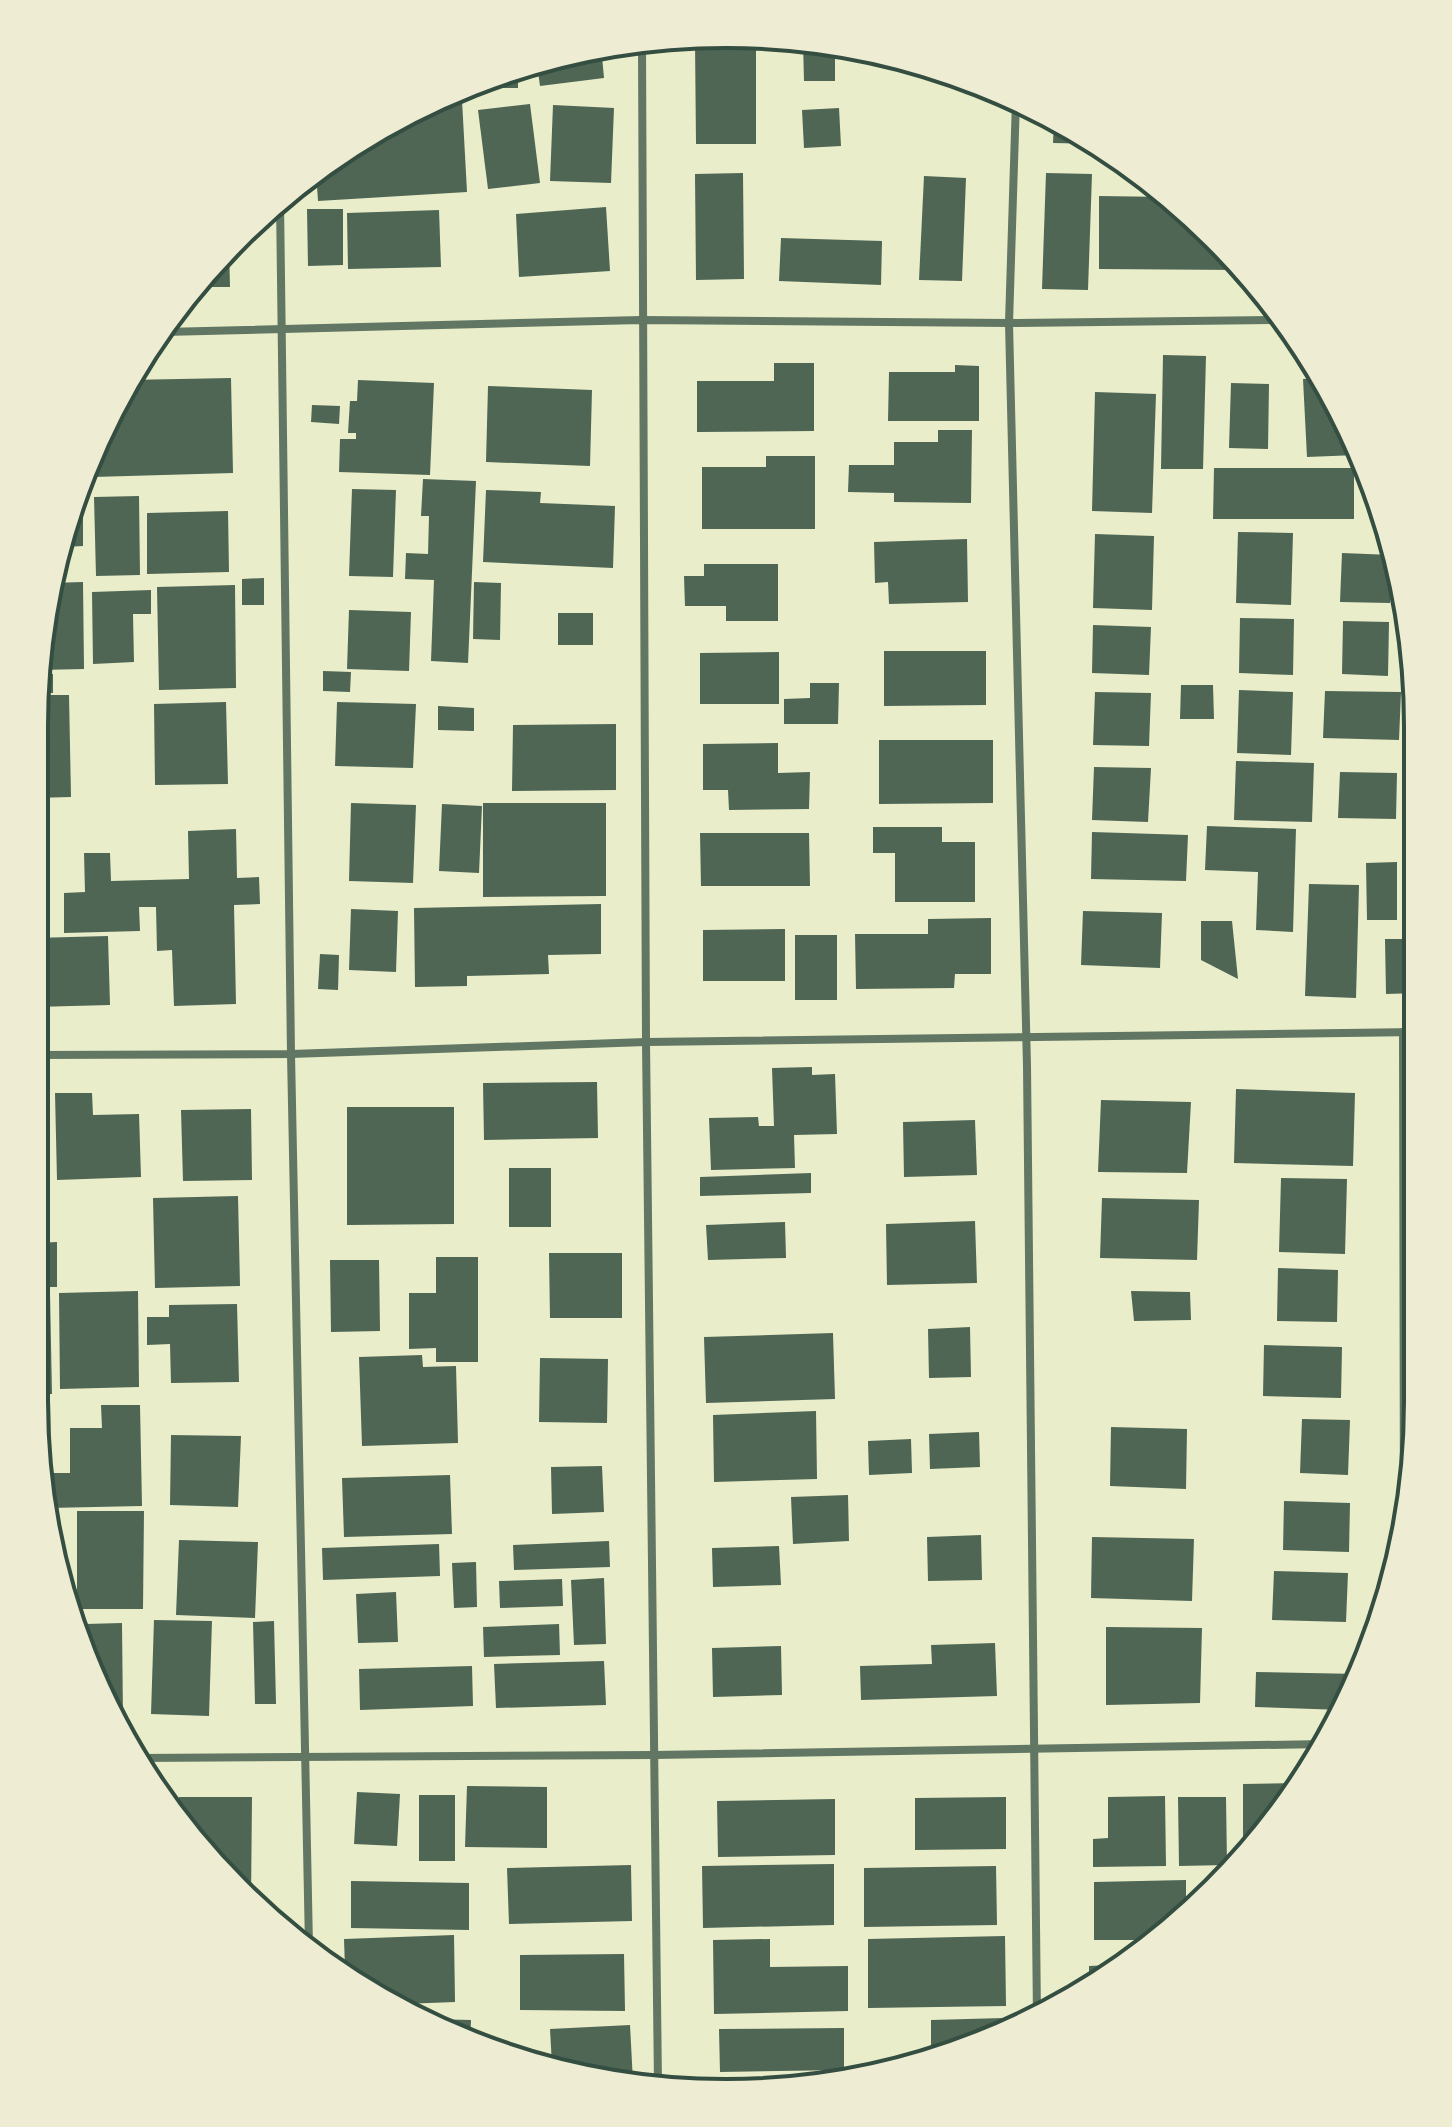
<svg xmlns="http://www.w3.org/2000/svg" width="1452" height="2127" font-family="'Titillium Web',sans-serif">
  <rect width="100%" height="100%" fill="#e9edc9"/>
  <g fill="#4f6655">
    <polygon points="695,42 756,42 756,144 696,144"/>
    <polygon points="803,42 835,45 835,81 804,81"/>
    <polygon points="601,46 604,78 540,86 537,64"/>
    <polygon points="846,46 888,56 888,59 846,60"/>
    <polygon points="518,69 518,88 466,88 466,85"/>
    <polygon points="462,100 467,192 318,201 316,171 342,150 433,102"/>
    <polygon points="530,104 540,183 488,189 478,110"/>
    <polygon points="553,105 614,108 611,183 550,181"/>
    <polygon points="839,108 841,146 804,148 802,110"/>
    <polygon points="1054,120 1098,144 1053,143"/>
    <polygon points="743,173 744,279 696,280 695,174"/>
    <polygon points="1046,173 1092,174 1088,290 1042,289"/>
    <polygon points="924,176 966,178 962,281 919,280"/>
    <polygon points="1099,196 1167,197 1216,237 1239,270 1099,269"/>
    <polygon points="606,207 610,271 519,277 516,214"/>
    <polygon points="307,209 343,209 343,265 308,266"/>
    <polygon points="439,210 441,267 348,269 347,213"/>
    <polygon points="781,238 882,241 881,285 779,281"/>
    <polygon points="229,247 230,287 198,287"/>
    <polygon points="1163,355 1206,356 1203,469 1161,469"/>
    <polygon points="774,363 814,363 814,431 697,432 697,381 774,381"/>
    <polygon points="955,365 979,366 979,421 888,421 889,372 955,372"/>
    <polygon points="231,378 233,473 93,477 93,469 127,380"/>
    <polygon points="1317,378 1346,420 1357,455 1307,457 1303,379"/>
    <polygon points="358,380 434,383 430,475 339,472 340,439 356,439 356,433 348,433 350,401 357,401"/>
    <polygon points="1231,383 1269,384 1268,449 1229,448"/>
    <polygon points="488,386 592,390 590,466 486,462"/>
    <polygon points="1095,392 1156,394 1152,513 1092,511"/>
    <polygon points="312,405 340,406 339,424 311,422"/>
    <polygon points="938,430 972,430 971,503 894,502 894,493 848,492 849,465 894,465 894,442 938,442"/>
    <polygon points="766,456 815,456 815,529 702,529 702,467 766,467"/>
    <polygon points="1214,468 1354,468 1354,519 1213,519"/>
    <polygon points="423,479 476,481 468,663 431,661 434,580 405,579 406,553 428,554 429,516 421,516"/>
    <polygon points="352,489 396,490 393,577 349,576"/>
    <polygon points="486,490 541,492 540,503 615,506 613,568 483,562"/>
    <polygon points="139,496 140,575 96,576 94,497"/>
    <polygon points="83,497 83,546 64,547"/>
    <polygon points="228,511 229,572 147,574 147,513"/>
    <polygon points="1238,532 1293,533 1291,605 1236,603"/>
    <polygon points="1095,534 1154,536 1152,610 1093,608"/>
    <polygon points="967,539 968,602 889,604 888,582 875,583 874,542"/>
    <polygon points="1342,553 1392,555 1390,603 1340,602"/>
    <polygon points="704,564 778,564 778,621 726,621 726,606 685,606 684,576 704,576"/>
    <polygon points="264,578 264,605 242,605 242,579"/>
    <polygon points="83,582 84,669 39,670 47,591 50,583"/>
    <polygon points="474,582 501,583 500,640 473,639"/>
    <polygon points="235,585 236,688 159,690 157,587"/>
    <polygon points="151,590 151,614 133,614 134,662 93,664 92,592"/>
    <polygon points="349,610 411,612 409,671 347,669"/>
    <rect x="558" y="613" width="35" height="32"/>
    <polygon points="1240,618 1294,619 1293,675 1239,673"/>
    <polygon points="1343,621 1389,622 1388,676 1342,674"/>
    <polygon points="1093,625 1151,627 1149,675 1092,673"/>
    <polygon points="884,651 986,651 986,705 884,706"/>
    <polygon points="779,652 779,704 700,704 700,653"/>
    <polygon points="323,671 351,672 350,692 323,691"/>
    <polygon points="39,674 53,674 53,693 37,693"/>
    <polygon points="810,683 839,683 838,724 784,724 784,699 810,698"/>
    <polygon points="1181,685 1213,685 1214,719 1180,719"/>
    <polygon points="1239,690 1293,692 1291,755 1237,753"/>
    <polygon points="1325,691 1401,692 1399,740 1323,738"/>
    <polygon points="1095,692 1151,693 1149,746 1093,745"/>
    <polygon points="37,695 69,695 71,797 34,798 34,726"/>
    <polygon points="226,702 228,784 155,785 154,704"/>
    <polygon points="337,702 416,704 413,768 335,766"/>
    <polygon points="438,706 474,708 474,731 438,730"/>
    <polygon points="616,724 616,790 512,791 513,725"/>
    <polygon points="879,740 993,740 993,803 879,804"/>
    <polygon points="778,743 778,773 810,772 809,809 729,810 728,790 703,790 703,744"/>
    <polygon points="1236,761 1314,763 1312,822 1234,820"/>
    <polygon points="1094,767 1151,768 1148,822 1092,820"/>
    <polygon points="1340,772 1397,773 1396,819 1338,818"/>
    <polygon points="351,803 416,805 413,883 349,881"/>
    <polygon points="483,803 606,803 606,896 483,897"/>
    <polygon points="442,804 482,806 479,873 439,871"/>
    <polygon points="1207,826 1296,829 1293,932 1256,930 1258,872 1205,870"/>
    <polygon points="873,827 942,827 942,842 975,842 975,902 895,902 895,853 873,853"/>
    <polygon points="236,829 237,878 259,877 260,904 234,905 236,1004 174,1006 172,950 157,951 156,907 139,907 140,931 64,933 64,893 85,892 84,853 110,853 111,881 189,879 188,831"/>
    <polygon points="1092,832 1188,835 1186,881 1091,879"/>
    <polygon points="700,833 809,833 810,886 701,886"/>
    <polygon points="1397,862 1397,920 1367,920 1366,863"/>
    <polygon points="1309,884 1359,885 1356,998 1305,996"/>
    <polygon points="601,904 601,954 548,955 549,974 467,976 467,986 415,987 414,908"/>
    <polygon points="34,908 49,908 50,931 34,931"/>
    <polygon points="351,909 398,911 396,972 349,970"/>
    <polygon points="1083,911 1162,913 1160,968 1081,965"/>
    <polygon points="991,918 991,974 955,974 954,988 856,989 855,934 928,934 928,919"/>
    <polygon points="1201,921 1232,921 1238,979 1201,960"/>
    <polygon points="785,929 785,981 703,981 703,930"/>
    <rect x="795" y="935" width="42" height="65"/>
    <polygon points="108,936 110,1005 34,1007 34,938"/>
    <polygon points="1385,939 1418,939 1418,993 1386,994"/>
    <polygon points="320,954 339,955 338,990 318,989"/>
    <polygon points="812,1067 812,1075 835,1074 837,1134 794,1135 795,1168 711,1170 709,1118 758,1117 759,1126 774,1126 772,1068"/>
    <polygon points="597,1082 598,1138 484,1140 483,1083"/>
    <polygon points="1236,1089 1355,1093 1353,1166 1234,1163"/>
    <polygon points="55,1093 92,1093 93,1115 139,1114 141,1177 57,1180"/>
    <polygon points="1101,1100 1191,1102 1187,1173 1098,1172"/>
    <polygon points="347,1107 454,1107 454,1224 347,1225"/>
    <polygon points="251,1109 252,1180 183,1181 181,1110"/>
    <polygon points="975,1120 977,1175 904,1177 903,1122"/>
    <rect x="509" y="1168" width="42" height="59"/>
    <polygon points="811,1173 811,1193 700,1196 700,1177"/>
    <polygon points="1281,1178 1347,1179 1345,1254 1279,1252"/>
    <polygon points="238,1196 240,1286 155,1288 153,1198"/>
    <polygon points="1102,1198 1199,1200 1197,1260 1100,1258"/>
    <polygon points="975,1221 977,1283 887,1285 886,1224"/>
    <polygon points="785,1222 786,1258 708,1260 706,1225"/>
    <polygon points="57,1242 57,1287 34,1287 34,1243"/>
    <polygon points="549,1253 622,1253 622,1318 550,1318"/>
    <polygon points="436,1257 478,1257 478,1362 436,1362 436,1348 409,1349 409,1293 436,1293"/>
    <polygon points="330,1260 379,1260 380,1331 331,1332"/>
    <polygon points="1278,1268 1338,1270 1337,1322 1277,1321"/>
    <polygon points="138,1291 139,1387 60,1389 59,1293"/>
    <polygon points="1131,1291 1190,1292 1191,1320 1134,1321"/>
    <polygon points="50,1294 52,1394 34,1394 34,1295"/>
    <polygon points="237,1304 239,1382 171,1383 170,1344 147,1345 147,1317 169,1317 169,1305"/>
    <polygon points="970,1327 971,1377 929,1378 928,1329"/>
    <polygon points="833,1333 835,1399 706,1403 704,1337"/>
    <polygon points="1264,1345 1342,1347 1341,1398 1263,1396"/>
    <polygon points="422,1355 423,1367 456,1366 458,1443 362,1446 359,1357"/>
    <polygon points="540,1358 608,1359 607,1423 539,1422"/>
    <polygon points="50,1400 51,1473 70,1473 70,1428 102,1428 101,1405 140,1405 142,1506 48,1508 34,1401"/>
    <polygon points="816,1411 817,1479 714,1482 713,1415"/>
    <polygon points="1302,1419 1350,1420 1348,1475 1300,1473"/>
    <polygon points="1111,1427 1187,1429 1186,1489 1110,1486"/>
    <polygon points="979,1432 980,1467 930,1469 929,1434"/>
    <polygon points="171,1435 241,1436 238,1507 170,1505"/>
    <polygon points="911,1439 912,1473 869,1475 868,1441"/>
    <polygon points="602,1466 604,1512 552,1514 551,1467"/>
    <polygon points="450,1475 452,1534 344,1537 342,1478"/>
    <polygon points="848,1495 849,1541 793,1544 791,1497"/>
    <polygon points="1284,1501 1350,1503 1349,1552 1283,1550"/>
    <polygon points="77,1511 144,1511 143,1609 77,1609"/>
    <polygon points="49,1513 58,1513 59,1573 57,1573"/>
    <polygon points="981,1535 982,1580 928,1581 927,1537"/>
    <polygon points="1092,1537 1194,1539 1192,1601 1091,1598"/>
    <polygon points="179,1540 258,1542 255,1618 176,1615"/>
    <polygon points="609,1541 610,1567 514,1570 513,1545"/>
    <polygon points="439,1544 440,1576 323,1580 322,1548"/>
    <polygon points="779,1546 781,1585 713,1587 712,1548"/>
    <polygon points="476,1562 477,1607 454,1608 452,1563"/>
    <polygon points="1274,1571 1348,1573 1346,1622 1272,1620"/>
    <polygon points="604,1578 606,1644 574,1645 571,1580"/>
    <polygon points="562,1579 563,1606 500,1608 499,1581"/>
    <polygon points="396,1592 398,1642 358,1643 356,1594"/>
    <polygon points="154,1620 212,1621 209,1716 151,1714"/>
    <polygon points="274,1621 276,1704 255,1704 253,1622"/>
    <polygon points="122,1623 123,1719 120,1719 86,1643 86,1624"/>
    <polygon points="559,1624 560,1655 484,1657 483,1627"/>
    <polygon points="1106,1627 1202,1628 1200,1703 1106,1705"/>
    <polygon points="995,1643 997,1696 861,1700 860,1666 932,1664 931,1645"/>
    <polygon points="781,1646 782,1695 713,1697 712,1648"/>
    <polygon points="604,1661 606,1705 496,1708 494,1664"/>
    <polygon points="472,1666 473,1706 360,1710 359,1669"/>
    <polygon points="1256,1672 1360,1674 1360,1676 1342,1710 1255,1707"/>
    <polygon points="1303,1783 1301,1786 1243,1856 1243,1784"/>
    <polygon points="467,1786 547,1787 547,1848 465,1847"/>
    <polygon points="357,1792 400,1794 397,1846 354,1844"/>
    <rect x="419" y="1795" width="36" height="66"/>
    <polygon points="1165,1796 1166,1866 1093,1867 1093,1839 1108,1838 1108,1797"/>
    <polygon points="179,1797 252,1797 251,1900 179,1818"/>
    <polygon points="1006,1797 1006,1849 915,1850 915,1798"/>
    <polygon points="1178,1797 1226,1797 1227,1865 1179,1866"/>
    <polygon points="835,1799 835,1855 718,1857 717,1801"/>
    <polygon points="834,1864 834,1925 703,1928 702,1866"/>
    <polygon points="631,1865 632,1921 509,1924 507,1868"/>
    <polygon points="996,1866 997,1925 864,1927 864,1868"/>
    <polygon points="1186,1880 1186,1911 1146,1940 1094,1940 1094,1882"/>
    <polygon points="351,1881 469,1883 469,1930 351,1928"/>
    <polygon points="454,1935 455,2002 403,2004 345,1968 344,1939"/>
    <polygon points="1005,1936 1006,2006 868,2008 868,1939"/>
    <polygon points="770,1939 770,1967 848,1966 848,2011 714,2014 713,1940"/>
    <polygon points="624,1954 625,2011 520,2010 520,1955"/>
    <polygon points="1111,1965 1089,1981 1089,1966"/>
    <polygon points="1004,2018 1004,2031 931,2056 931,2020"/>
    <polygon points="427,2019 471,2020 470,2043 461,2040"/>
    <polygon points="630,2025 633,2082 620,2083 552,2065 550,2029"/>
    <polygon points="844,2028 844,2070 720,2072 719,2029"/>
  </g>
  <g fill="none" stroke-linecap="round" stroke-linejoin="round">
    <g stroke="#617663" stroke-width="8">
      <polyline points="642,42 646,1042 658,2086"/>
      <polyline points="1016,100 1009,323 1027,1066 1037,2018"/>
      <polyline points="280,201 291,1054 309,1946"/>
      <polyline points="164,332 641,320 1009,323 1275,320"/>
      <polyline points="1403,1032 1404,1539"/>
      <polyline points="34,1055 291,1054 646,1042 1418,1032"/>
      <polyline points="138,1758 654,1755 1324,1744"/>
    </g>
  </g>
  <path d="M0 0H1452V2127H0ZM726 48H726A678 678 0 0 1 1404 726V1401A678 678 0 0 1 726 2079H726A678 678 0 0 1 48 1401V726A678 678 0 0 1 726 48Z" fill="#eeecd3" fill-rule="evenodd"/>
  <path fill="none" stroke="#344e41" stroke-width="4" d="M726 48H726A678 678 0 0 1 1404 726V1401A678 678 0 0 1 726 2079H726A678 678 0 0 1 48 1401V726A678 678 0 0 1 726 48Z"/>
</svg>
